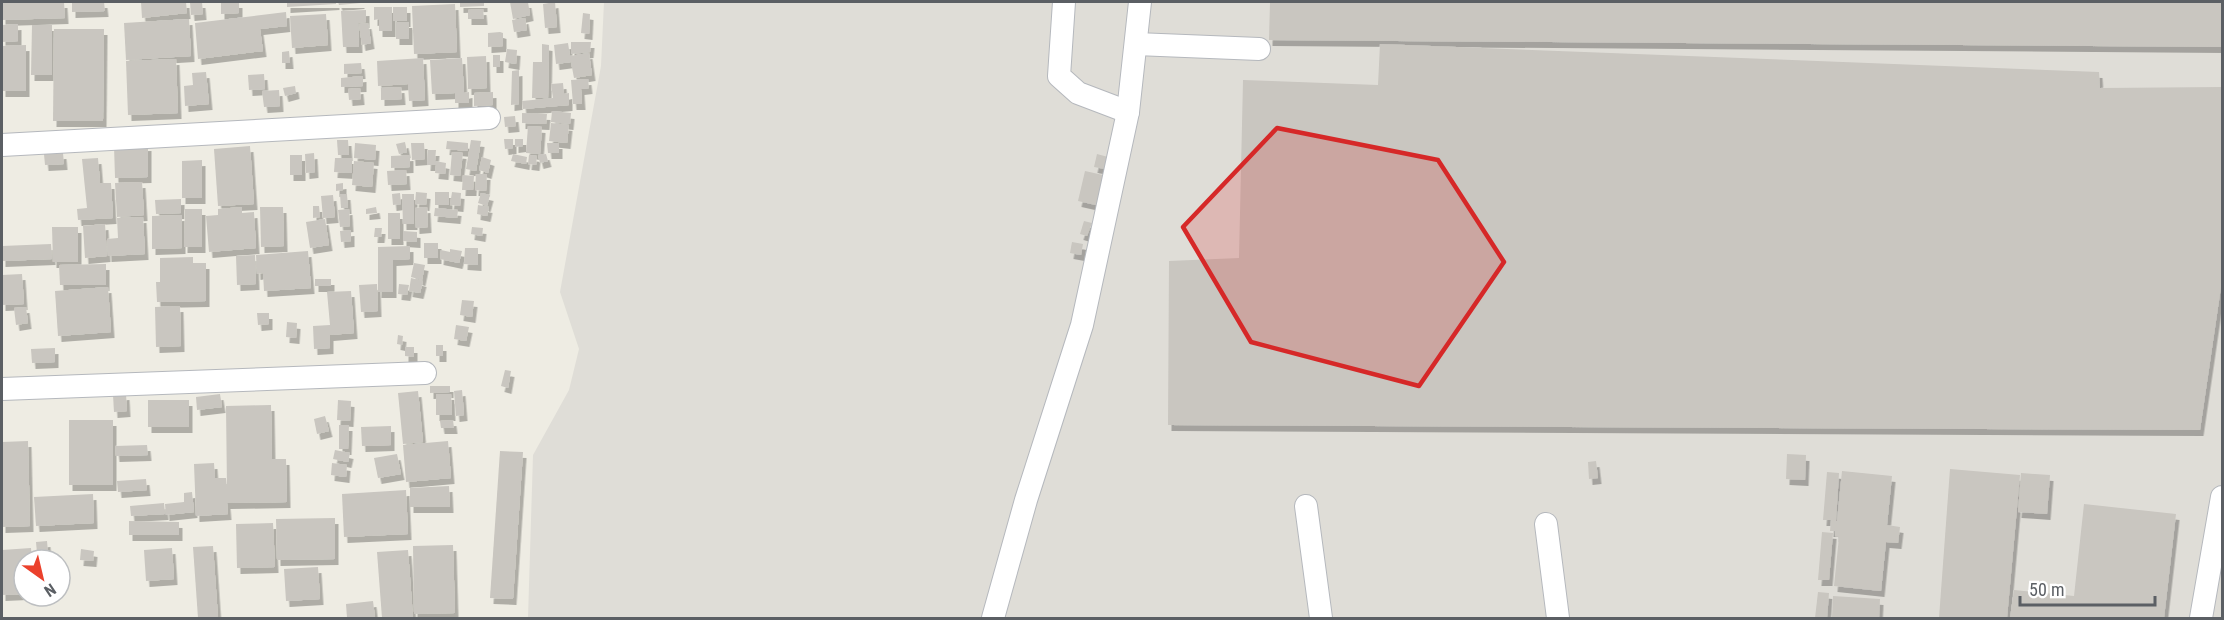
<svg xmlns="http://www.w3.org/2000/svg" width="2224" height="620" font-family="'Roboto Condensed',sans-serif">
  <defs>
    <filter id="shadow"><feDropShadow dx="3.5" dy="6" stdDeviation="0" flood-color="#0004"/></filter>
  </defs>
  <rect width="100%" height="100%" fill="#eeece3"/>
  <polygon fill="#dfddd7" points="604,2 2222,2 2222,618 528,618 533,455 569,390 579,349 560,292 601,66"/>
  <g fill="#c9c6c0" filter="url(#shadow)">
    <polygon points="2,2 64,2 65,18 2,20"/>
    <polygon points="72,2 104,2 105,11 72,12"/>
    <polygon points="141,2 186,2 187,13 142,18"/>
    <polygon points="190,2 202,2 203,14 191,15"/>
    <polygon points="221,2 239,2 239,13 221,14"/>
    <polygon points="287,2 336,2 336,4 287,7"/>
    <polygon points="338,2 361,2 361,3 339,5"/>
    <polygon points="460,2 484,2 484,6 460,7"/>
    <polygon points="510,2 528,2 530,15 513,19"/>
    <polygon points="555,2 557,27 545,28 543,4"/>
    <polygon points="1270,2 2222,2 2222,47 1269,40"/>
    <polygon points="455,4 457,52 414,54 412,6"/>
    <polygon points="374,7 392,7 392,31 379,31 379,19 374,20"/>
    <rect x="393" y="7" width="14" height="14"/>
    <polygon points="483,9 484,19 468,19 468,10"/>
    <polygon points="366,10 366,22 358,23 358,21 359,47 343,47 341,11"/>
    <polygon points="286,12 287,26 260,29 263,51 198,59 195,23"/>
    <polygon points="583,13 590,14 589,34 581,33"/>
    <polygon points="326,14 328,45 292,48 290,16"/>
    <polygon points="525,18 527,30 514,32 512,20"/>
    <polygon points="189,19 191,56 126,60 124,23"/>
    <rect x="396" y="22" width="13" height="17"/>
    <polygon points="368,23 371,43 362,45 359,24"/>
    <polygon points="18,24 18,41 2,42 2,25"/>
    <polygon points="32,25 52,25 52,75 31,75"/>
    <polygon points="54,29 104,29 103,121 53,121"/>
    <polygon points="500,32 503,33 503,46 488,47 488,33"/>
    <polygon points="571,42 591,42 590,52 571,54"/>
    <polygon points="568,43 570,56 589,53 592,75 574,78 571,62 556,64 554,45"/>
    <polygon points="542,44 549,45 548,98 532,98 533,62 542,62"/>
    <polygon points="1380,44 2099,72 2100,88 2222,87 2222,280 2200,430 1168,425 1169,261 1239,258 1243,80 1378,85"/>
    <polygon points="26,45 26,91 2,91 2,46"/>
    <polygon points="507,49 517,50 516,64 505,62"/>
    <polygon points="289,51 290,63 282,63 282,52"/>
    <rect x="493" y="55" width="7" height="12"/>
    <polygon points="486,56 487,88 468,89 467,57"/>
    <polygon points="423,58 425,100 409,101 408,84 378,86 377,61"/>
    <polygon points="462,58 464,93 469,92 469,103 455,103 455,93 432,94 430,60"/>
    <polygon points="176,59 178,113 128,115 126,61"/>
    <polygon points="361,63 362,73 344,74 344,64"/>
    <polygon points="519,70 519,104 511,105 512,71"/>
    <polygon points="206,72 209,104 185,106 184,86 193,85 192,73"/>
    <polygon points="264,74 265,89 249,90 248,75"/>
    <polygon points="363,76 363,86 341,87 341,78"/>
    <polygon points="588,79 589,88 581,89 582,104 573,104 571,80"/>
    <polygon points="563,83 564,94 569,93 569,105 523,109 522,101 553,98 551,84"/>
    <polygon points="295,86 296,93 285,96 283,88"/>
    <polygon points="401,87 402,99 381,100 381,88"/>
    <polygon points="360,88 361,99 349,100 348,89"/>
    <polygon points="279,90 280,106 264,107 262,91"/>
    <polygon points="493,92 493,105 474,106 474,93"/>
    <polygon points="552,111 571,113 570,124 551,122"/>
    <polygon points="522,113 547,114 546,124 522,123"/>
    <polygon points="515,116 516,126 505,127 504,117"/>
    <polygon points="551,123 569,125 567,143 549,141"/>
    <polygon points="528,126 542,127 540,154 526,153"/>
    <polygon points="504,139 513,139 513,148 505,149"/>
    <polygon points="515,139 523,139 523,146 515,147"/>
    <polygon points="337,140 348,140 349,155 338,155"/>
    <polygon points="471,140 481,141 476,171 466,169"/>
    <polygon points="447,141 468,143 468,151 446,149"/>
    <polygon points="405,142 407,152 399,154 396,144"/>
    <polygon points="355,143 376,145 375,160 354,158"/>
    <polygon points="411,143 424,143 425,159 412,160"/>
    <polygon points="547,143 559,143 559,153 548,153"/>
    <polygon points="148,145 148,177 115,178 114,146"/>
    <polygon points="250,146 254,204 218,206 214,149"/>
    <polygon points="428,150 436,150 435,161 446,163 445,174 435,173 436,165 427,165"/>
    <polygon points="452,152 463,153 460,176 450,175"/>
    <polygon points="63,153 64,164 45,165 44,154"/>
    <polygon points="314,153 315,172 306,173 305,154"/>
    <polygon points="513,154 527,157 526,164 511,161"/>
    <polygon points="546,154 548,161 540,163 538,155"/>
    <polygon points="1097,154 1108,157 1105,169 1094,167"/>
    <rect x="290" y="155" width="12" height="20"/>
    <polygon points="410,155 410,167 391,168 391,156"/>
    <polygon points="529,155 537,156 536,165 528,164"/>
    <polygon points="482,157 491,160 488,173 479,170"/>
    <polygon points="98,158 100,183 111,183 113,218 78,220 77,209 87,208 82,159"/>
    <polygon points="335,158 352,158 352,173 334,172"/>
    <polygon points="202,160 202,198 182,198 182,161"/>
    <polygon points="354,161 374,163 372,187 352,185"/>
    <polygon points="406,170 407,184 388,185 387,171"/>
    <polygon points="1085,171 1103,175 1096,205 1078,201"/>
    <polygon points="476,174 487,174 486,191 475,190"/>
    <polygon points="463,175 474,176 473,190 462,190"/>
    <polygon points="142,182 144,215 117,217 115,183"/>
    <polygon points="343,183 343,190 336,191 336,184"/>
    <polygon points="416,192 427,193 426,205 415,204"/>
    <rect x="435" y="192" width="14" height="13"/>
    <polygon points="452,192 461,193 460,206 450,205"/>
    <polygon points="400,193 401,204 393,205 392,194"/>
    <polygon points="481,193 490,195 487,206 478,203"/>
    <polygon points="340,194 347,194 348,208 341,208"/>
    <polygon points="402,194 414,194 414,224 403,224"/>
    <polygon points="333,195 335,217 323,218 321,196"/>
    <polygon points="181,199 181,213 156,214 155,200"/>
    <polygon points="478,205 489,207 487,216 477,214"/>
    <polygon points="313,206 319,206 320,217 313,218"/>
    <polygon points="242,207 242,213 254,212 256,248 209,252 206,216 218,215 218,209"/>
    <polygon points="260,207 283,207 284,246 261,247"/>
    <polygon points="376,207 377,213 366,214 366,209"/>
    <polygon points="427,207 428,227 416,228 415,208"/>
    <polygon points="435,208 458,210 457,218 434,216"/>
    <polygon points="185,209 202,209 202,247 184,247"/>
    <polygon points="349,209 350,226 340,227 338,210"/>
    <rect x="388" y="213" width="12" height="26"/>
    <polygon points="182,215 182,248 152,249 152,216"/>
    <polygon points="143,217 145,254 108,256 107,239 118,238 117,218"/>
    <polygon points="325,219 329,245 310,248 306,222"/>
    <polygon points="1084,221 1092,223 1087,236 1080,234"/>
    <polygon points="105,224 107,256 85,258 83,226"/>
    <polygon points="52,227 78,227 78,262 53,262"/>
    <polygon points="472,227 483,228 482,236 471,234"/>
    <polygon points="375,228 382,228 381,237 374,237"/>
    <polygon points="351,230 351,241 341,242 340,231"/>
    <polygon points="403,231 417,232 417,242 403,241"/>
    <polygon points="1072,242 1083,244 1081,255 1070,253"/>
    <rect x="424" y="243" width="14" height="15"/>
    <polygon points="51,244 52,259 2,261 2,246"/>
    <polygon points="410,246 410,259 393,260 393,292 378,292 378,247"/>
    <polygon points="465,248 478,248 478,265 464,264"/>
    <polygon points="450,249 462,251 459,263 440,259 441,250 450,252"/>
    <polygon points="308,251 311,288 264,291 263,273 257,274 256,255"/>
    <polygon points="255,255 256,284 237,285 236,256"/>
    <polygon points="193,257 193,263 206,263 206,301 157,302 156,282 160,282 160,258"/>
    <polygon points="414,263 425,265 422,280 411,277"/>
    <polygon points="106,264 106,285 60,285 59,265"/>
    <polygon points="22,274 24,304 2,305 2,275"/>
    <polygon points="411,278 423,281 420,293 409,291"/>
    <rect x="315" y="279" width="16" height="7"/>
    <polygon points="377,284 378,311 361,312 359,285"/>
    <polygon points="399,284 409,285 407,295 398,294"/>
    <polygon points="108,287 111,332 58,336 55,291"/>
    <polygon points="351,291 354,333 330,335 330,348 314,349 313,326 330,325 327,292"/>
    <polygon points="462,300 474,301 472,317 460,315"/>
    <polygon points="180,306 181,346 156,347 155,307"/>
    <polygon points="26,307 28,323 16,325 14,308"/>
    <polygon points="257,313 269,313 269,324 258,325"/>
    <polygon points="287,322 297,323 296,338 286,337"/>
    <polygon points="456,325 469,327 466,341 454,339"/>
    <polygon points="398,335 403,336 402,345 397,344"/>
    <rect x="436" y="345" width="7" height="11"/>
    <polygon points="405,347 414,347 414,357 405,356"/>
    <polygon points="55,348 55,362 32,363 31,349"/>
    <polygon points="505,370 511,371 508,388 501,386"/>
    <polygon points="430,386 450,386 450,392 430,393"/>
    <polygon points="462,390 464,415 456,416 454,391"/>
    <polygon points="418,391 423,442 403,444 398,393"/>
    <polygon points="126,394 127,411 114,412 113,395"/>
    <polygon points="220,394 222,407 197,410 196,397"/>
    <polygon points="436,394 451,394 452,415 436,415"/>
    <rect x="148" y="400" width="41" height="27"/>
    <polygon points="338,400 351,401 350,421 337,420"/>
    <polygon points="271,405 272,459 286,459 287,502 227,503 228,514 196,516 194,464 214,463 215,478 226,478 227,490 226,406"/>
    <polygon points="325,416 329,431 317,434 314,419"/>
    <rect x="69" y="420" width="44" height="65"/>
    <polygon points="453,420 454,428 441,428 440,421"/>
    <polygon points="339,425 349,425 348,449 339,449"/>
    <polygon points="391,426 391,445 362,446 361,427"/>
    <polygon points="28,441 30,526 2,527 2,442"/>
    <polygon points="448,441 451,478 406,482 403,445"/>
    <polygon points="147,445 148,455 116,456 115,446"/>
    <polygon points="335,450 350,453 348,462 333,459"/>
    <polygon points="500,451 523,452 513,599 490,598"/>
    <polygon points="397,454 401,474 378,478 374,458"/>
    <polygon points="1787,454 1806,455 1805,480 1786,479"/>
    <polygon points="1596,461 1598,478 1589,479 1588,462"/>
    <polygon points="332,463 347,465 346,477 331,475"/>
    <polygon points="1950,469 2020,475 2007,618 1939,618"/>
    <polygon points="1842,471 1892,476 1887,525 1900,527 1898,543 1886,542 1881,591 1834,586 1839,537 1835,536 1835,531 1830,531 1831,520 1823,520 1827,472 1839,473 1836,521 1837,521"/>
    <polygon points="2021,473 2050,475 2047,514 2018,512"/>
    <polygon points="146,479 147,490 118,492 117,481"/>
    <polygon points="449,486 450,507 410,507 410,488"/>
    <polygon points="406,490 408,534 344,537 342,494"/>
    <polygon points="192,492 194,512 166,515 165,504 184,502 184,493"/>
    <polygon points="93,494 94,523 36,526 34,497"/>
    <polygon points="164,503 165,514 131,516 130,506"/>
    <polygon points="2084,504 2176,514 2164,618 2010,618 2014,590 2074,596"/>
    <polygon points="335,518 335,559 277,560 276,519"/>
    <polygon points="129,521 179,522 179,535 129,535"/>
    <polygon points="273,523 275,567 237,568 236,524"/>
    <polygon points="1822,532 1833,533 1829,580 1818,580"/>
    <polygon points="47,541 48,552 37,553 36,542"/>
    <polygon points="453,545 455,613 414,614 413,546"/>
    <polygon points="213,546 218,618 198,618 193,547"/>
    <polygon points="31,548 32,560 24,560 24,594 2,595 2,550"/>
    <polygon points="172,548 174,579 146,581 144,550"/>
    <polygon points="81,549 94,551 93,561 80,560"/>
    <polygon points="408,550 413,618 382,618 377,552"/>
    <polygon points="318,567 320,599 286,601 284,569"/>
    <polygon points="1818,592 1829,593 1827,618 1815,618"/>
    <polygon points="1833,596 1880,599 1879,618 1832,618"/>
    <polygon points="373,601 375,618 347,618 346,604"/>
  </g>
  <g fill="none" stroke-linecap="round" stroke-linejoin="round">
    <g stroke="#b5b8bd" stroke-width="24">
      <g id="minor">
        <polyline points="1064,2 1059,76 1078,93 1128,112"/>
        <polyline points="1136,44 1259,49"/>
        <polyline points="2,145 489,118"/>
        <polyline points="2,389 425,373"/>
        <polyline points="1306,506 1321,618"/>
        <polyline points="1546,524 1558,618"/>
        <polyline points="993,618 1026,500 1082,325 1128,112 1140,2"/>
        <polyline points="2201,618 2222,497"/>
      </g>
    </g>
    <use href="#minor" stroke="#fff" stroke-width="22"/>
  </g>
  <path fill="#d62828" fill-opacity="0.2" stroke="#d62828" stroke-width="4.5" stroke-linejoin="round" d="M1277 128 1438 160 1504 262 1419 386 1251 342 1183 227Z"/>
  <rect width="2224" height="620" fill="none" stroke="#5b5f64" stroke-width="6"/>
  <g transform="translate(42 578) rotate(146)"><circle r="28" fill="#ffffff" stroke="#bdbfc1" stroke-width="1.5"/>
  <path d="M0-4.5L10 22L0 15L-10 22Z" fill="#eb412c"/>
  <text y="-9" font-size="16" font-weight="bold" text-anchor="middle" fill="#5b5f64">N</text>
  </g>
  <path d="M2020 596v9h135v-9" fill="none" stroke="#5b5f64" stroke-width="3"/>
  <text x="2029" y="596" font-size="18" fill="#5b5f64" stroke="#ffffff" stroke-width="4.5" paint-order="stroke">50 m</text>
</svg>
